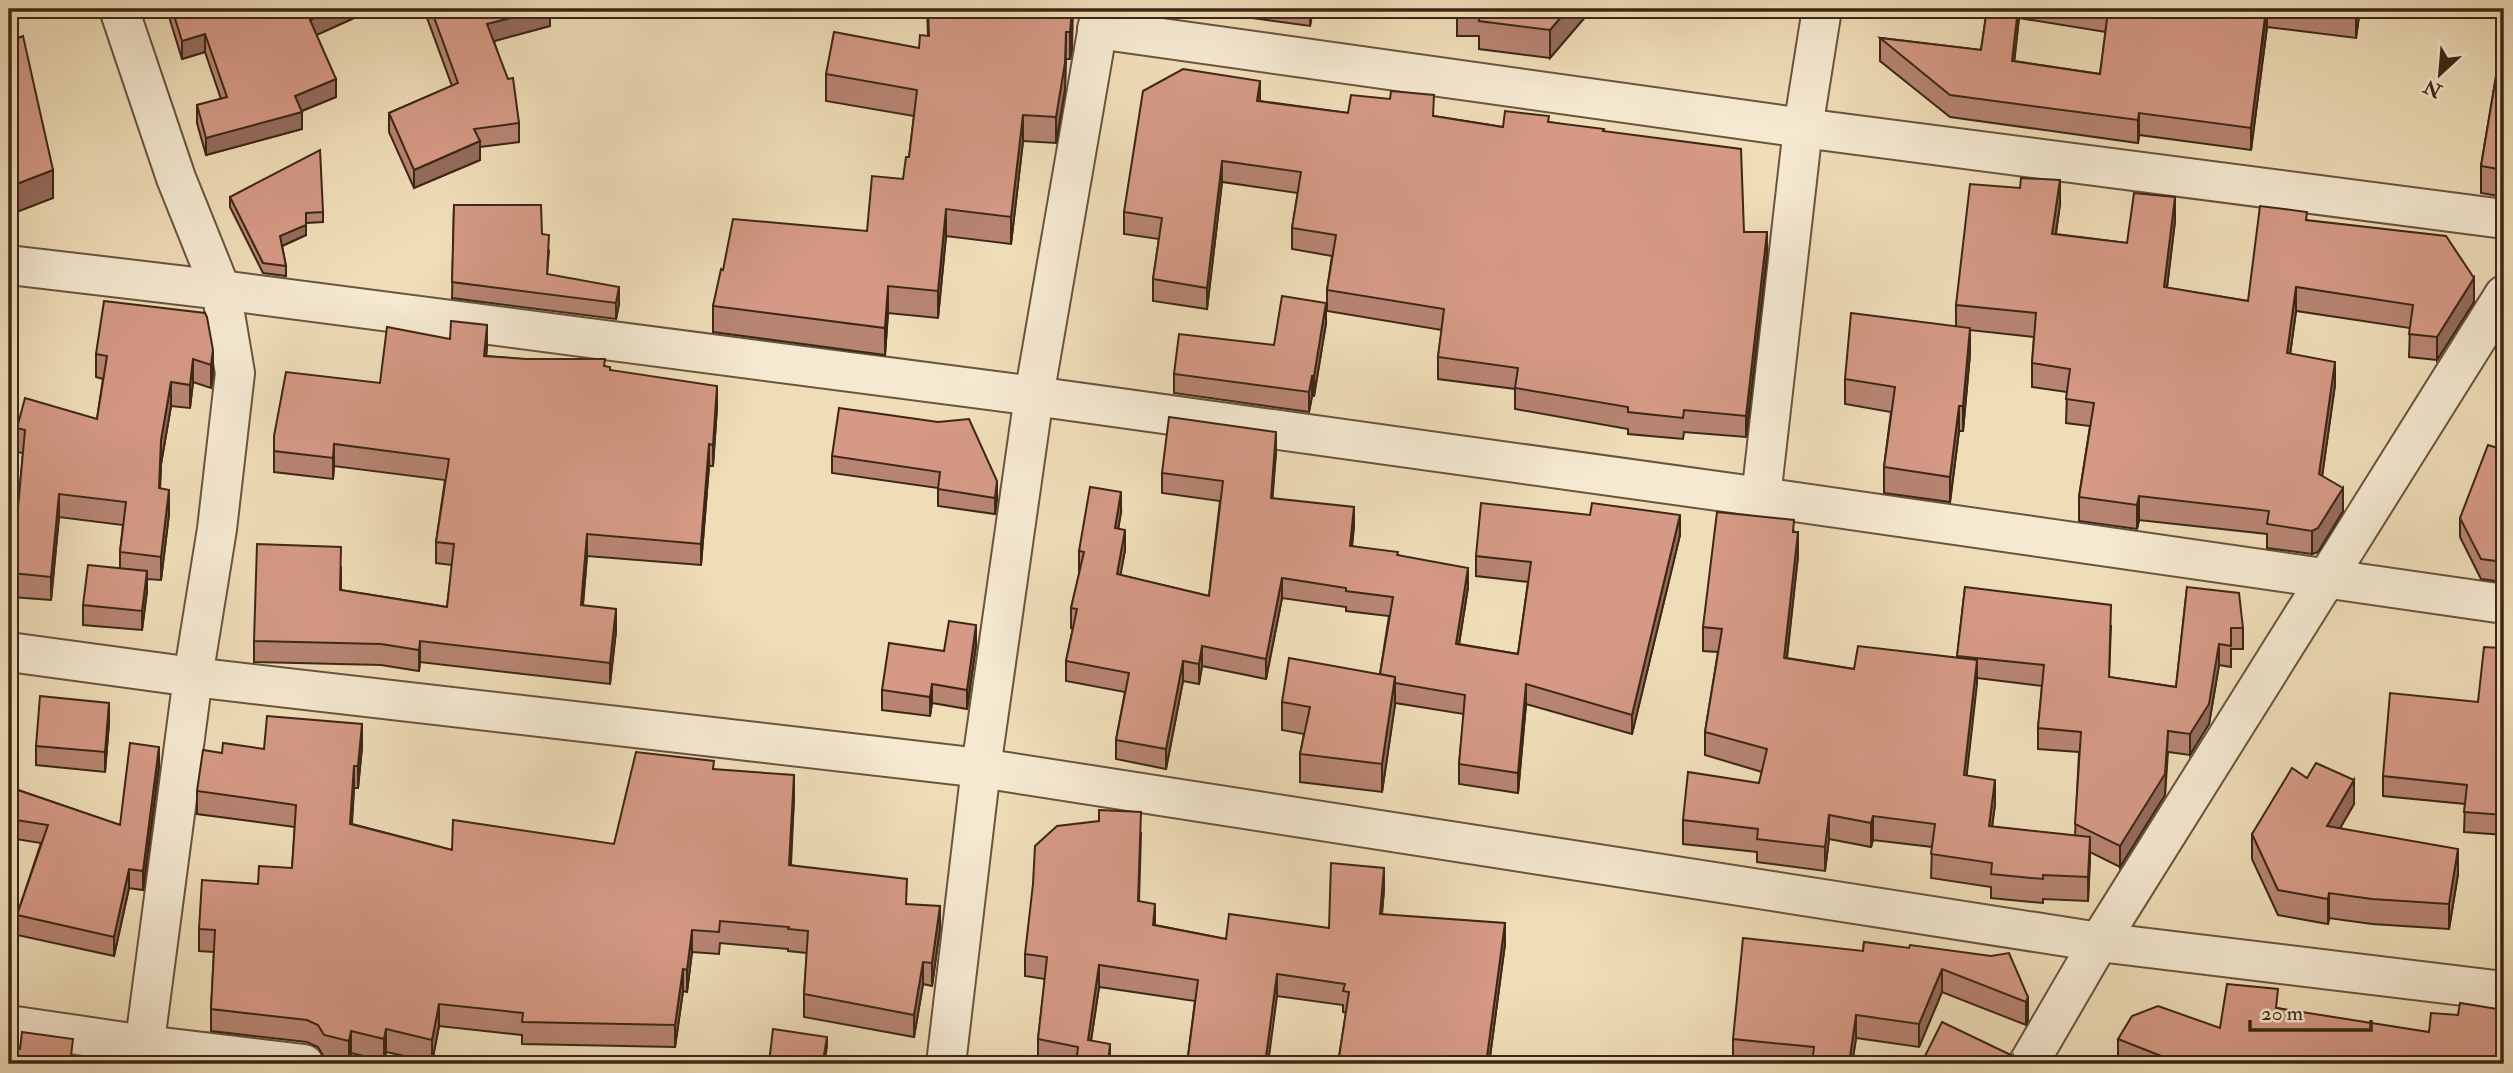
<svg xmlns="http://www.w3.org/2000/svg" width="2513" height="1073" font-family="'IM FELL Double Pica',serif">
  <rect width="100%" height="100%" fill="#efddb8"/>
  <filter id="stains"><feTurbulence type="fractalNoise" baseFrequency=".00286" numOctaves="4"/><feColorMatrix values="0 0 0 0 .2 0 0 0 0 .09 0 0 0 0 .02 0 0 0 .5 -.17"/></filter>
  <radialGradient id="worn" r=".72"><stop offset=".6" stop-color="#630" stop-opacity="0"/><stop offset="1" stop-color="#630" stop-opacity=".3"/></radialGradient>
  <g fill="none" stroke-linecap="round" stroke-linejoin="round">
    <g stroke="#69543e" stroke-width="42">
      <g id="street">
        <polyline points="119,9 176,178 221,290 235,373 217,529 193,677 142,1064"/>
        <polyline points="1097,29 1803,128 2504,219"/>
        <polyline points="9,265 221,290 1034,396 1761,497 2504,604"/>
        <polyline points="1761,497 1803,128 1822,9"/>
        <polyline points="9,652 193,677 981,768 2099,942 2504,991"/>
        <polyline points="9,1025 145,1045 304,1064"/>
        <polyline points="946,1064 981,768 1034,396 1101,9"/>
        <polyline points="2028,1064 2099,942 2504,295"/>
      </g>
    </g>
    <use href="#street" stroke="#f5e9d1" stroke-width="38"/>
  </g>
  <g fill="#b78472" stroke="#3c2716" stroke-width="2" fill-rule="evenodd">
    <polygon points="170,9 374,9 316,35 336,97 302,111 302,129 206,155 197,123 197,105 221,99 205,52 182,59 170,20"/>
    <polygon points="426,9 550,9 550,26 494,41 519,123 519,142 480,147 480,160 414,188 389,132 389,113 452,86 426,15"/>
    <polygon points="927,9 1073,9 1072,48 1070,59 1066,59 1065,90 1056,143 1023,141 1011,244 946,236 938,318 888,313 885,355 713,332 713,306 723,270 867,231 903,179 909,157 914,116 826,101 826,74 919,48 928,36"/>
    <polygon points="1187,9 1313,9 1310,26"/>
    <polygon points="1447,9 1592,9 1550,58 1479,49 1479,36 1457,36 1457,11"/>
    <path d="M1987 9H2360L2356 38 2267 27 2251 150 2139 135 2138 143 1950 117 1880 61V38L1981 50ZM2019 18 2106 32 2100 74 2014 61Z"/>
    <polygon points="2504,29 2504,197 2481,193 2481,166"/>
    <polygon points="1260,101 1348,113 1434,116 1503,127 1549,122 1604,131 1744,232 1767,254 1746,437 1684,432 1683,439 1628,434 1628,429 1515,409 1515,389 1438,379 1438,357 1442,330 1327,311 1327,290 1332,256 1292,249 1292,228 1298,193 1222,182 1207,309 1153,301 1153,279 1159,239 1124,234 1124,212"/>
    <polygon points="230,197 323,212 323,222 306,223 306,235 282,246 286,266 286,276 263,273 230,207"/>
    <polygon points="2060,204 2056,234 2127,243 2175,221 2167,288 2248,301 2307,220 2474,302 2437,360 2409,357 2410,328 2296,311 2290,354 2335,385 2322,476 2343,511 2318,552 2312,554 2267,548 2267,534 2139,520 2137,529 2079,521 2079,497 2090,426 2066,423 2067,392 2032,387 2032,363 2034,337 1970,330 1970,354 1963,431 1959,431 1950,502 1884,493 1884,467 1891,412 1845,404 1845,379 1956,327 1956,305"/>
    <polygon points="454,205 542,234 549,251 547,274 619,304 616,319 452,298"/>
    <polygon points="205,313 213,374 211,388 193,382 190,408 171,406 161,464 160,488 169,514 161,580 147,579 147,591 142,630 83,625 83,605 120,568 120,552 123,525 59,517 51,600 12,597 12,573 23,453 17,452 17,428 97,419 103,379 96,377 96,354"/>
    <polygon points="1326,323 1314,396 1312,396 1309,412 1174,393 1174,374 1274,345"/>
    <polygon points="487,347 486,356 605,366 610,370 717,407 713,466 709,466 701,565 587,556 583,605 616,631 610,684 420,662 419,671 381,665 254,662 254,641 341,568 341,590 447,607 452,565 436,563 436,542 445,480 334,466 333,479 274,472 274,436"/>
    <polygon points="938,422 997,498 995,514 938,506 938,488 832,473 832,456"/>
    <polygon points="2504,450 2504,582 2481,579 2460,537 2460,518"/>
    <polygon points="1276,452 1272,498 1354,526 1352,546 1398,555 1468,587 1459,644 1518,654 1528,582 1476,576 1476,556 1680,535 1632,734 1526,704 1518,793 1459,784 1459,764 1464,714 1395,703 1382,792 1300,782 1300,754 1304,734 1282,730 1282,702 1380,674 1389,616 1346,611 1346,607 1282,598 1266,679 1202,666 1199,684 1183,681 1166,769 1116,759 1116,740 1125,692 1066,681 1066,661 1073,628 1071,628 1071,608 1080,571 1079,571 1079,551 1121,512 1118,529 1125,550 1120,575 1209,596 1220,501 1162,493 1162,473"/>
    <path d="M1794 532 1798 556 1787 658 1854 669 1957 658 1965 587 2111 626 2109 677 2176 687 2187 587 2243 628V649H2231V667L2219 665 2209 724 2190 755 2168 752 2165 795 2120 867 2090 852 2088 901 2043 899V903L1991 898V887L1931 878 1932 847 1873 840 1871 847 1829 839 1825 871 1757 862V852L1683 844V820L1759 783 1762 772 1705 755V732L1718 652 1703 651V627ZM1977 678 2042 686 2038 728V749L2079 752 2075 836 1992 827 1995 804 1966 776Z"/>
    <polygon points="2504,612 2504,835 2464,832 2465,804 2383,796 2383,776 2478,702 2500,648"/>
    <polygon points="976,645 967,709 932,703 930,716 882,710 882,690 944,651"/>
    <polygon points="109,723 105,772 36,765 36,746"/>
    <polygon points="362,747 358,788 354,788 352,824 452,850 614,844 714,769 794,797 791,865 907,904 940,928 932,986 923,984 914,1037 804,1017 804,994 807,953 788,951 788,949 720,943 719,954 692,952 687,992 683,991 675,1047 522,1044 522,1035 439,1026 432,1062 386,1052 384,1061 351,1053 349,1063 324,1057 318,1047 307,1042 211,1031 211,1009 214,952 199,951 199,929 258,884 292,868 295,827 197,814 197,791 222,753 264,749"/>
    <polygon points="159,766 143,890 129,888 114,956 17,935 17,915 41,843 9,838 9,787 120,825"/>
    <polygon points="2307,778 2354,804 2340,828 2458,874 2449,929 2372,924 2329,918 2328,924 2278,915 2252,859 2252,834"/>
    <polygon points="1141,834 1139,901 1155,925 1226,939 1329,928 1384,889 1382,914 1505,944 1489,1064 1339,1064 1339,1057 1346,1013 1343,1012 1343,1005 1277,996 1187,1064 1195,1001 1099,987 1091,1040 1110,1064 1057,1064 1038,1061 1038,1039 1045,979 1025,976 1025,954"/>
    <polygon points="1864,942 2028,997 2028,1020 2026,1025 1942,992 1919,1047 1856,1038 1852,1064 1753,1064 1733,1062 1733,1039 1863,951"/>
    <polygon points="2278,1008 2504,1064 2128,1064 2118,1060 2118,1039 2220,1028"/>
  </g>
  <g fill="#956b5d" stroke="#3c2716" stroke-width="2">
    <polygon points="334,9 374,9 310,38 310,20"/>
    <polygon points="544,9 550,9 550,26 487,43 487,24"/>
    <polygon points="1072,9 1072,48 1070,59 1070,32"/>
    <polygon points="1310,9 1313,9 1310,26"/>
    <polygon points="1568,9 1592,9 1550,58 1550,30"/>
    <polygon points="2018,9 2019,9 2019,18 2012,83 2012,61"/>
    <polygon points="2267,9 2267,27 2251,150 2251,128"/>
    <polygon points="2357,9 2360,9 2356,38 2356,16"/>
    <polygon points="1066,32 1065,90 1056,143 1056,117"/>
    <polygon points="205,34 205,52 182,59 182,41"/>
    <polygon points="336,79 336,97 299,112 302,112 302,129 206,155 206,138 295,96"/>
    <polygon points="1260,81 1260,103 1257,101"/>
    <polygon points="2139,113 2139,135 2138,143 2138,120"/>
    <polygon points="1023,115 1023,141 1011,244 1011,217"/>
    <polygon points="480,141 480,160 414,188 414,170"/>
    <polygon points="1222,161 1222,182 1207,309 1207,288"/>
    <polygon points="53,170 53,198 9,215 9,187"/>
    <polygon points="2060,180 2060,204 2052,258 2052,234"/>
    <polygon points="2175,197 2175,221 2164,311 2164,287"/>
    <polygon points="946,209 946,236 938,318 938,291"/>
    <polygon points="306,213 306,235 280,247 280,236"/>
    <polygon points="1767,232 1767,254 1746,437 1746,416"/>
    <polygon points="2474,278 2474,302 2437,360 2437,337"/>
    <polygon points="888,286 888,313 885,355 885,328"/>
    <polygon points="619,287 619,304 616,319 616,303"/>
    <polygon points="2296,287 2296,311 2287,377 2287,353"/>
    <polygon points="1326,303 1326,323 1314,396 1314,376"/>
    <polygon points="487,325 487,347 484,377 484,356"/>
    <polygon points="1970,328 1970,354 1963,431 1963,406"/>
    <polygon points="213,350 213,374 211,388 211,365"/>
    <polygon points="193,359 193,382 190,408 190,385"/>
    <polygon points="2335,362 2335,385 2319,498 2319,474"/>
    <polygon points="1312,376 1312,396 1309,412 1309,392"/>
    <polygon points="171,382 171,406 161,464 159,512 161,440"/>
    <polygon points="717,386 717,407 713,466 713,445"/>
    <polygon points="1959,406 1959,431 1950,502 1950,477"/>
    <polygon points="1276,432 1276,452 1271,518 1271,498"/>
    <polygon points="334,444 334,466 333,479 333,458"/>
    <polygon points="709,444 709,466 701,565 701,544"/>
    <polygon points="997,481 997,498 995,514 995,498"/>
    <polygon points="2343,488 2343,511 2318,552 2312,554 2312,531"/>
    <polygon points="169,490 169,514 161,580 161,557"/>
    <polygon points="1121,492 1121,512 1115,548 1115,528"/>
    <polygon points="59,494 59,517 51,600 51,577"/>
    <polygon points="2139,496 2139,520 2137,529 2137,505"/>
    <polygon points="1354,507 1354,526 1350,565 1350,546"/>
    <polygon points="1680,515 1680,535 1632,734 1632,715"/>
    <polygon points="1125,530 1125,550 1117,594 1117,574"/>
    <polygon points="1798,532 1798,556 1784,682 1784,658"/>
    <polygon points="587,534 587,556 581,626 581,605"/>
    <polygon points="1468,568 1468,587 1456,663 1456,644"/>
    <polygon points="147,571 147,591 142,630 142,611"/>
    <polygon points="1282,578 1282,598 1266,679 1266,659"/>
    <polygon points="616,609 616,631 610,684 610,663"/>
    <polygon points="976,625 976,645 967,709 967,690"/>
    <polygon points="420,641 420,662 419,671 419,650"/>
    <polygon points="2219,644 2219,665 2209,724 2190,755 2190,734"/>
    <polygon points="1202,646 1202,666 1199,684 1199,664"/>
    <polygon points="1977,660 1977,684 1964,799 1964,775"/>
    <polygon points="1183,661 1183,681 1166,769 1166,749"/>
    <polygon points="1395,677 1395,705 1382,792 1382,764"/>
    <polygon points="932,684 932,703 930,716 930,697"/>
    <polygon points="1526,684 1526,704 1518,793 1518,773"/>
    <polygon points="109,703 109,723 105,772 105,752"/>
    <polygon points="362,724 362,747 358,788 358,766"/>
    <polygon points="2168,731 2165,795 2120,867 2120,846"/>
    <polygon points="159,747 159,766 143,890 143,871"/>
    <polygon points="354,766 354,788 350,846 350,824"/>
    <polygon points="794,775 794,797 789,887 789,865"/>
    <polygon points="1995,780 1995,804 1989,850 1989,826"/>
    <polygon points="2354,780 2354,804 2327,851 2327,826"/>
    <polygon points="1829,815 1829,839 1825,871 1825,847"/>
    <polygon points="1873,816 1873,840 1871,847 1871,823"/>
    <polygon points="2090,837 2090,861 2088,901 2088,877"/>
    <polygon points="2458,849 2458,874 2449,929 2449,904"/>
    <polygon points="1384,868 1384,889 1380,935 1380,914"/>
    <polygon points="129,869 129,888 114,956 114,937"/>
    <polygon points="2329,893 2329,918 2328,924 2328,899"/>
    <polygon points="1155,904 1155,925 1153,925"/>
    <polygon points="940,906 940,928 932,986 932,963"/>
    <polygon points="1505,923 1505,944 1489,1064 1486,1064"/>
    <polygon points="692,930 692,952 687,992 687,970"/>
    <polygon points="923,962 923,984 914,1037 914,1015"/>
    <polygon points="1099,965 1099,987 1088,1061 1088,1040"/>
    <polygon points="683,969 683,991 675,1047 675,1025"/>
    <polygon points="1942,969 1942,992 1919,1047 1919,1024"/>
    <polygon points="1277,974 1277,996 1268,1064 1266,1057"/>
    <polygon points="2028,997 2028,1020 2026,1025 2026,1002"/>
    <polygon points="439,1004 439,1026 432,1062 432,1040"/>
    <polygon points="1856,1015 1856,1038 1852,1064 1849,1064"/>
    <polygon points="386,1029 386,1052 384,1061 384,1039"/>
    <polygon points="351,1031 351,1053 349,1063 349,1041"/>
    <polygon points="827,1037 827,1047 824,1064 823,1064"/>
    <polygon points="1110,1044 1110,1064 1108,1064"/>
    <polygon points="2013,1056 2013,1064 2008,1064"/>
  </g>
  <g fill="#d59985" stroke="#3c2716" stroke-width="2">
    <polygon points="172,9 334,9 310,20 336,79 295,96 302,112 206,138 197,105 227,97 205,34 182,41"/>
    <polygon points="431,9 544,9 487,24 508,79 513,78 519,123 474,129 480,141 414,170 389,113 458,83"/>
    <polygon points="928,9 1072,9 1070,32 1066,32 1065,63 1056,117 1023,115 1011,217 946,209 938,291 888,286 885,328 713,306 721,269 723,270 733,219 867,231 872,176 903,179 906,157 909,157 917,90 826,74 834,32 919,48 920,35 929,36"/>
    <polygon points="1479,9 1568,9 1550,30 1479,21"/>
    <polygon points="1987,9 2018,9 2012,61 2100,74 2108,11 2098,9 2266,9 2251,128 2139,113 2138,120 1950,95 1880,38 1981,50"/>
    <polygon points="2298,9 2357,9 2356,16"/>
    <polygon points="2504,29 2504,170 2481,166"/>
    <polygon points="23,36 53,170 9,187 9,42"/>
    <polygon points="1183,69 1260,81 1257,101 1348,113 1351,95 1390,99 1391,91 1434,95 1433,116 1503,127 1505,111 1549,116 1548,122 1604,129 1603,131 1741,149 1744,232 1767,232 1746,416 1684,410 1683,418 1628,412 1628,407 1515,388 1518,368 1438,357 1444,309 1327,290 1336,235 1292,228 1301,172 1222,161 1207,288 1153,279 1162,218 1124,212 1143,91"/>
    <polygon points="320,150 323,212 306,213 306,225 280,236 286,266 263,263 230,197"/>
    <polygon points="2021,178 2060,180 2052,234 2127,243 2134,193 2175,197 2164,287 2248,301 2260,206 2307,212 2306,220 2446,236 2474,278 2437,337 2409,334 2413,305 2296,287 2287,353 2335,362 2319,474 2343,488 2318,528 2312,531 2267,524 2269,511 2139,496 2137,505 2079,497 2094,403 2066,399 2070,369 2032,363 2036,313 1956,305 1970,184 2020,188"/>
    <polygon points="454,205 541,205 542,234 549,235 547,274 619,287 616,303 452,282"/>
    <polygon points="1282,296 1326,303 1314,376 1312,376 1309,392 1174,374 1179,334 1274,345"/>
    <polygon points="104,301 205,313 207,317 213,350 211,365 193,359 190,385 171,382 161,440 159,488 169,490 161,557 120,552 126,502 59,494 51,577 12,573 25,430 17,428 25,398 97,419 107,356 96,354"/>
    <polygon points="1851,313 1970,328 1963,406 1959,406 1950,477 1884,467 1895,387 1845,379"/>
    <polygon points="451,321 487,325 484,356 526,359 605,359 604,366 610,367 610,370 717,386 713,445 709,444 701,544 587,534 581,605 616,609 610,663 420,641 419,650 381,644 254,641 257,544 341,547 340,590 447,607 454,544 436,542 449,459 334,444 333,458 274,451 274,436 286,372 380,383 387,327 450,339"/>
    <polygon points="839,408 938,422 969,419 997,481 995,498 938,489 940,472 832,456"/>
    <polygon points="1169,417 1276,432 1271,498 1354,507 1350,546 1398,552 1397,555 1468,568 1456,644 1518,654 1531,562 1476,556 1481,503 1590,515 1592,503 1680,515 1632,715 1526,684 1518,773 1459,764 1465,695 1395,683 1395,677 1380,674 1393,597 1346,591 1346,588 1282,578 1266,659 1202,646 1199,664 1183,661 1166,749 1116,740 1129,673 1066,661 1077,609 1071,608 1084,552 1079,551 1090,487 1121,492 1115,528 1125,530 1117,574 1209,596 1223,481 1162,473"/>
    <polygon points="2488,445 2504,450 2504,562 2481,559 2460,518"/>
    <polygon points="1717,512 1794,520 1793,532 1798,532 1784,658 1854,669 1858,646 1977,660 1964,775 1995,780 1989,826 2090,837 2088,877 2043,875 2043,879 1991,874 1992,863 1931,854 1935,824 1873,816 1871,823 1829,815 1825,847 1757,839 1758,829 1683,820 1688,772 1759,783 1767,749 1705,732 1722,629 1703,627"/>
    <polygon points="88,565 147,571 142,611 83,605"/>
    <polygon points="1965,587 2111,605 2109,677 2176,687 2187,587 2239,593 2243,628 2231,628 2231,646 2219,644 2209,704 2190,734 2168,731 2165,774 2120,846 2075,824 2081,732 2038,728 2044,665 1957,656"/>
    <polygon points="2504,612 2504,815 2464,812 2467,785 2383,776 2390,693 2478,702 2484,647 2500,648"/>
    <polygon points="949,621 976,625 967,690 932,684 930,697 882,690 889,643 944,651"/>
    <polygon points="1289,658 1395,677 1382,764 1300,754 1310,707 1282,702"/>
    <polygon points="40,696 109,703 105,752 36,746"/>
    <polygon points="267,716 362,724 358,766 354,766 350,824 452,850 453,820 614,844 636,752 714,761 713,769 794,775 789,865 907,879 906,904 940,906 932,963 923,962 914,1015 804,994 808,931 788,929 789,927 720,921 719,932 692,930 687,970 683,969 675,1025 522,1022 523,1013 439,1004 432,1040 386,1029 384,1039 351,1031 349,1041 324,1035 318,1025 307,1020 211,1009 215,930 199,929 202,880 258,884 259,866 292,868 296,805 197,791 203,750 222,753 223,743 264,749"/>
    <polygon points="130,743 159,747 143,871 129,869 114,937 17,915 48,825 9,819 9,787 120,825"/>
    <polygon points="2316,763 2354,780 2327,826 2458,849 2449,904 2372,899 2329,893 2328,899 2278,890 2252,834 2292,768 2307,778"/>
    <polygon points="1099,810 1141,812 1138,901 1155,904 1153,925 1226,939 1229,914 1329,928 1331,863 1384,868 1380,914 1505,923 1486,1064 1385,1064 1339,1057 1349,992 1343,991 1345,984 1277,974 1266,1057 1313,1064 1187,1064 1198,980 1099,965 1088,1040 1110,1044 1108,1064 1076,1064 1078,1047 1038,1039 1047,957 1025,954 1033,884 1035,846 1057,826 1099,821"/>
    <polygon points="1743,938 1863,951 1864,942 1909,948 1910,945 1991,956 2009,953 2028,997 2026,1002 1942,969 1919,1024 1856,1015 1849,1064 1812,1064 1814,1047 1733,1039"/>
    <polygon points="2227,984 2278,989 2276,1008 2429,1032 2431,1013 2458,1015 2460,1003 2504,1010 2504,1064 2179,1064 2179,1063 2118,1039 2132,1016 2158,1006 2220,1028"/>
    <polygon points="1942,1022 2013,1056 2008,1064 1921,1064"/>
    <polygon points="773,1029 827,1037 823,1061 816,1060 816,1064 776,1064 769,1063"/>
    <polygon points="22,1032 73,1039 70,1064 9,1064 9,1048 20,1049"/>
    <polygon points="816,1060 855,1064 816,1064"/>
  </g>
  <rect width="2513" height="1073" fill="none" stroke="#efddb8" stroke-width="35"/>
  <rect x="10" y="10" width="2492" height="1052" fill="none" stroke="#3c2716" stroke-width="3.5"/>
  <rect x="18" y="18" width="2478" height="1038" fill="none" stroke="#3c2716" stroke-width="2"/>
  <g transform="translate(2440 74) rotate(206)" stroke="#f5e9d1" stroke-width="5" paint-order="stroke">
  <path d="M0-5L12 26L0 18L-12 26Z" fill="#3c2716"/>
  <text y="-10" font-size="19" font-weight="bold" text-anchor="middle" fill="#3c2716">N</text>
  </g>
  <path d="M2250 1020v10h121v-10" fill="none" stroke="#3c2716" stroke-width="3.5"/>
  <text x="2261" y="1020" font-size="21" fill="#3c2716" stroke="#f5e9d1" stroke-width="5" paint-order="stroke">20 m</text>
  <rect width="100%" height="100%" filter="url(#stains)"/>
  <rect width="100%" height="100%" fill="url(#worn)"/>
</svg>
